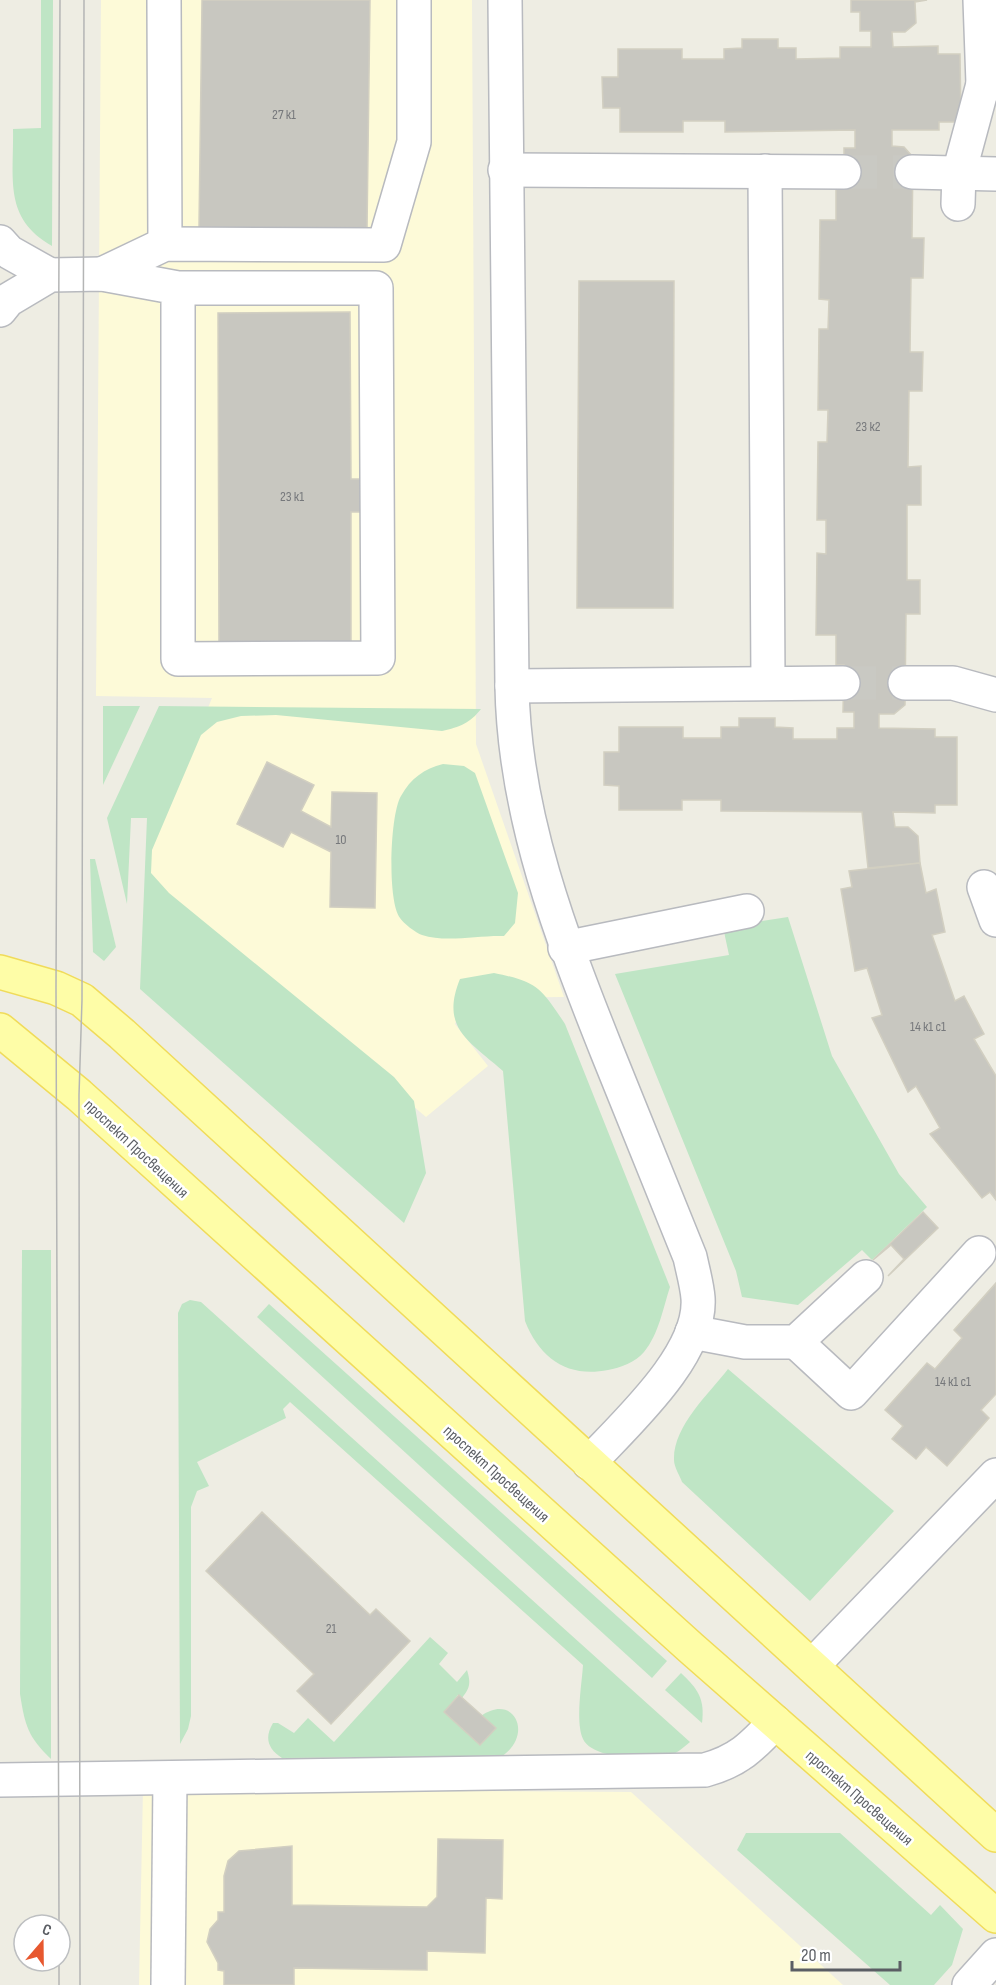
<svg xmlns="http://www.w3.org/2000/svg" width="996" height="1985" font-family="'Sofia Sans Condensed',sans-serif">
  <rect width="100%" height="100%" fill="#eeede3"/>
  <g fill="#fdfad8">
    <polygon points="101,0 472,0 476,744 564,997 465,998 455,1024 488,1066 426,1117 166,897 148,877 149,851 212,698 96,696"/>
    <polygon points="143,1789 631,1792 843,1985 139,1985"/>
  </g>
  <g fill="#bfe5c5">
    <path d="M41 0H53L52 246C3 218 14 179 13 129L41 128Z"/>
    <polygon points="103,706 140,706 103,785"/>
    <path d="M159 706 481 709C470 723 460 727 442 731L276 715 241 716 217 722 201 735 152 850 151 873 169 893 394 1077 414 1101 426 1173 404 1223 140 989 147 818H131L127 904 107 818Z"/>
    <path d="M443 764 464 766 475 773 518 893 515 923 504 936C479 935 446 943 422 935 416 933 403 923 400 918 387 901 390 814 401 796 411 778 424 769 443 764Z"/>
    <polygon points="90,859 95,859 116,947 104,961 93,952"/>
    <polygon points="788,917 832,1056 899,1174 927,1207 872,1260 862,1250 798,1305 742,1297 736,1271 615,974 729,955 723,927"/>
    <path d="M494 973C538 982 541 988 565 1024L670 1287C663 1308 659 1334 644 1352 636 1362 620 1368 608 1370 568 1378 540 1359 525 1321L503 1071C469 1041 440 1028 460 979Z"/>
    <path d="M22 1250H51V1759C28 1737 25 1726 20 1694Z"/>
    <path d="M190 1300 201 1302 690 1742C683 1748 675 1755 666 1756 646 1759 593 1760 583 1739 575 1722 582 1683 583 1665L290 1402 283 1409 286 1418 197 1462 209 1486 197 1491 191 1507V1716L188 1729 180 1744 178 1313 182 1304Z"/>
    <polygon points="269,1304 667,1661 652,1678 257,1317"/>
    <path d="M728 1369 894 1511 810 1601 682 1482C680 1476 674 1467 674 1460 673 1426 709 1394 728 1369Z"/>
    <path d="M430 1637 448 1653 439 1664 457 1682 467 1670C471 1683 470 1688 462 1698L458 1695 444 1712 480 1745 495 1728 481 1716C514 1692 534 1735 502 1756L282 1758C268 1749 264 1738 273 1723H278L294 1733 308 1718 334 1742Z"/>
    <path d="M681 1673C698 1689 705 1699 702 1723L665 1690Z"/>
    <polygon points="746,1833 840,1833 931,1915 940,1905 963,1929 952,1965 934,1985 890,1985 737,1850"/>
  </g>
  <g fill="#c8c7c0" stroke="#d2cfc1" stroke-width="1.5">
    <polygon points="202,0 370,0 367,230 199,227"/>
    <polygon points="851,0 927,0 915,2 916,23 905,32 892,32 893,47 938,46 938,54 960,54 961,122 939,122 939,130 892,130 892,146 904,147 913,157 912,238 924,238 923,278 911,278 910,352 923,352 922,391 909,391 908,467 921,466 921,505 907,505 907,580 920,580 920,614 906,614 905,705 894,714 879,714 879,728 935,729 935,737 957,737 957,805 935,805 935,813 893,812 895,827 908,827 918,836 920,863 868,868 862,812 721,811 721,800 682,800 682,810 619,810 619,786 604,785 604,752 619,752 619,727 683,727 683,738 721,738 721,727 739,727 739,718 775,718 775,727 793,728 793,739 837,739 837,728 854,728 854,712 843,712 844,665 836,665 836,635 816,635 817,553 826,554 826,520 817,520 818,442 827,442 828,410 818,410 819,329 828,329 829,300 819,299 820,220 836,220 836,189 844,189 844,148 855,148 855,130 725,132 725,121 683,121 683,132 620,132 620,108 603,108 602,77 618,77 618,49 682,49 682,59 724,59 724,49 742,48 742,39 778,39 778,48 796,48 796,59 840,58 840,47 871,47 871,31 860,31 860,12 851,12"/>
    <polygon points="579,281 674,281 673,608 577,608"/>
    <polygon points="350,312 351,479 365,479 365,512 351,512 351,648 219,648 218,313"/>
    <polygon points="267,762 314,785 301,811 331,827 332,792 377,793 375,908 330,907 331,852 291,832 283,847 237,824"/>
    <polygon points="920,863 926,893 936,889 945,932 932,935 955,1001 964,996 984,1034 974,1039 996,1076 996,1200 990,1192 982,1198 930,1134 940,1128 916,1086 908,1092 872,1018 882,1015 867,968 855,971 841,889 852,887 849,871"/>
    <polygon points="923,1212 938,1228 888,1276 904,1259 891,1245 873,1260"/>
    <polygon points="996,1283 996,1394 981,1410 989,1418 947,1466 926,1447 916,1459 892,1439 903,1426 885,1410 927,1363 935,1369 962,1338 954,1330"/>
    <polygon points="262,1512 370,1615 376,1609 410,1641 331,1724 297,1691 314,1674 206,1571"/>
    <polygon points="459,1695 496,1728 480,1745 444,1712"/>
    <polygon points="438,1839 503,1840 502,1899 486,1898 485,1953 427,1951 427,1970 294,1968 294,1985 224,1985 224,1971 218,1970 218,1963 207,1942 210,1929 218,1920 218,1912 224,1912 224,1876 228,1861 239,1851 292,1846 292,1905 427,1907 437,1897"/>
  </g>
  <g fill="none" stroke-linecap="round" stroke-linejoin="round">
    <g stroke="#c9c9c3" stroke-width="33" stroke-dasharray="33 16" stroke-linecap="butt">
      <polyline points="844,172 912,172"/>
      <polyline points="843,683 905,683"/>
    </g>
    <g stroke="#b8babf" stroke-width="36">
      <g id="minor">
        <polyline points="164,0 165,244"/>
        <path d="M505 0 512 686C514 815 561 936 608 1054 636 1122 663 1190 690 1257 693 1271 697 1285 698 1298 702 1355 626 1423 589 1463"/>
        <polyline points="980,0 983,84"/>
        <polyline points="505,170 844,172"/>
        <polyline points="765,171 768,682"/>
        <polyline points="912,172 996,174"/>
        <polyline points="958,204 959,173 983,84 996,84"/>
        <polyline points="0,242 9,252 50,275"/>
        <polyline points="102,274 165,244 384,245 414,142 414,0"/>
        <polyline points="0,310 8,300 50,275 102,274 178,288 376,288 378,658 178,659 178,288"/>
        <polyline points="905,683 953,683 996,695"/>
        <polyline points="512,686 843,683"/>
        <polyline points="984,887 996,920"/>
        <polyline points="565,948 747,911"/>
        <polyline points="692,1332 745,1342 796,1342 866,1277"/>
        <polyline points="796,1342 851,1393 979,1253"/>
        <polyline points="812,1666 996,1475"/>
        <path d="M0 1780 705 1770C738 1761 752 1747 775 1722"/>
        <polyline points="168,1985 170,1778"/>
        <polyline points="969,1985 996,1955"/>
      </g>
    </g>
    <g stroke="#f0db5a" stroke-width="36">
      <g id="major">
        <polyline points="0,972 56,988 82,1000 122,1034 996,1835"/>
        <polyline points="0,1030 79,1095 691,1648 996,1916"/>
      </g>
    </g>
    <use href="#minor" stroke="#fff" stroke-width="33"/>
    <use href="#major" stroke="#fefda7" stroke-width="33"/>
    <g stroke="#b4b5b5" stroke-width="1.5">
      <polyline points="59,1925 56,988 60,0"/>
      <polyline points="59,1985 59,1961"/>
      <polyline points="80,1985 79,1095 82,1000 84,0"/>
    </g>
  </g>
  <g text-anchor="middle" stroke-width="5" stroke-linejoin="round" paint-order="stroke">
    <g font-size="14" fill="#76787b">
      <text x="284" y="119">27 к1</text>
      <text x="868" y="431">23 к2</text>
      <text x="292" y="501">23 к1</text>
      <text x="341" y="844">10</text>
      <text x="928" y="1031">14 к1 с1</text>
      <text x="953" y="1386">14 к1 с1</text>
      <text x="331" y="1633">21</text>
    </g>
    <g font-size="16" fill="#5b5e64" stroke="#fff">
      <text transform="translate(137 1148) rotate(43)" y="6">проспект Просвещения</text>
      <text transform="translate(497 1473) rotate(42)" y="6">проспект Просвещения</text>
      <text transform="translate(860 1797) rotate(41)" y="6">проспект Просвещения</text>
    </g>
  </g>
  <g transform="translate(42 1943) rotate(20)"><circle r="28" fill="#ffffff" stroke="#bdbfc1" stroke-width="1.5"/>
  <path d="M0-4.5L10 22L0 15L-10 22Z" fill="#e7582f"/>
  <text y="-9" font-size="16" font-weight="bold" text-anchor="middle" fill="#5b5e64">С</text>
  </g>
  <path d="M792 1961v9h108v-9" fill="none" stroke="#5b5e64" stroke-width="3"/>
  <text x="801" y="1961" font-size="18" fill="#5b5e64" stroke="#ffffff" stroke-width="4.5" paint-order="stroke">20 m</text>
</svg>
